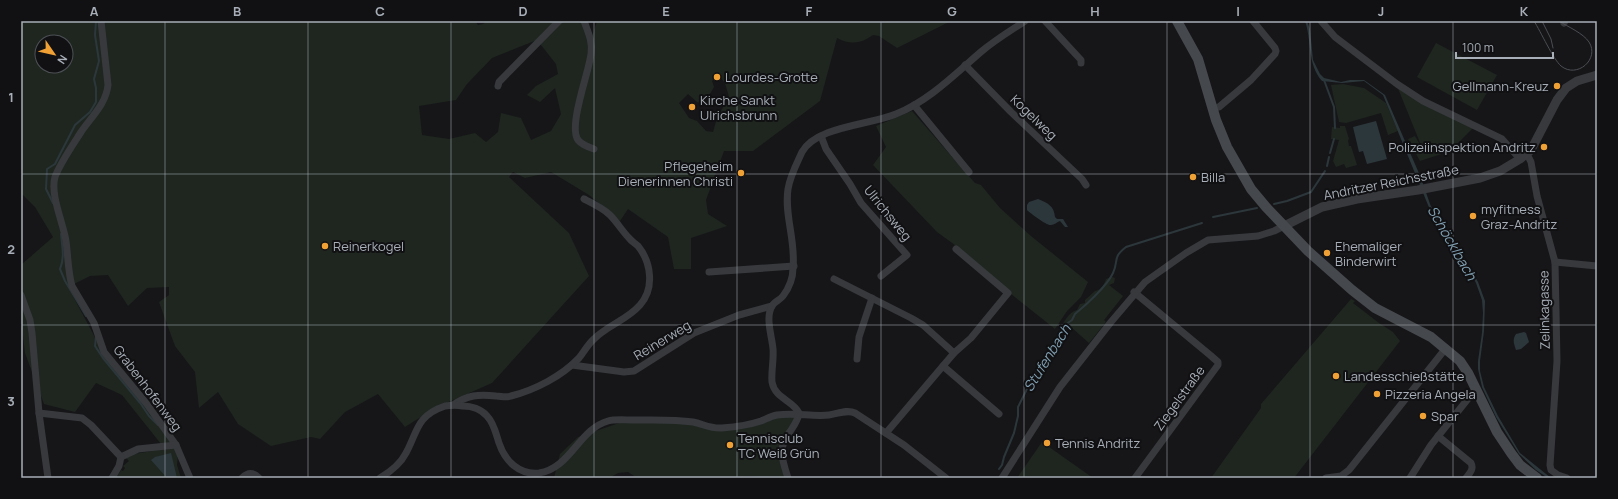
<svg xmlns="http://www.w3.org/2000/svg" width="1618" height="499" font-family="Manrope,sans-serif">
  <rect width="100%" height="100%" fill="#161618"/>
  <g fill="#1e261f" fill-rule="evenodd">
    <path d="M21 21H475L478 25 483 24 487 21H588L592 37 597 21H951L897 48 879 36 873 35C861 44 850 45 837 38L820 101 753 151H724L706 200 708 214 727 226 691 238V269H674L668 237 628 209 620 221 589 195 551 172 525 178 513 172 509 177 569 233 589 276 492 383 435 408 405 427 378 394 345 412 320 439 311 437 271 446 238 424 218 392 199 408 195 372 175 346 159 302 169 295V287L147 288 128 306 108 275 90 276 68 287 105 356 146 403 178 455 177 465 181 478H116L121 470 123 471 125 468 123 466 129 461 126 458 134 454 152 451 161 444 122 395 96 383 75 412 44 404 25 353 21 320V265L53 237 35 207 21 193ZM537 40 556 64 558 74 536 86 527 95 540 102 555 88 561 114 551 131 531 140 521 118 501 113 498 132 486 142 475 133 449 139 422 135 419 106 456 100 467 84 492 58ZM42 42H66V66H42ZM716 76C725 77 727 90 729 97L717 118 713 132 706 131 697 121 689 118 679 103 688 94 697 102 704 104 714 87 712 81Z"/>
    <polygon points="1436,43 1497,75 1477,110 1417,77"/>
    <polygon points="1343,84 1364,88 1386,103 1398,131 1388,135 1381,113 1346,123 1339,122 1331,85"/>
    <polygon points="1397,86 1473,128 1456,145 1457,149 1420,161 1408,139 1415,136 1423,150"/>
    <polygon points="912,111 975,183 981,185 1000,208 1031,236 1088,282 1081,297 1067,311 1055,329 1011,294 959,248 937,232 873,165 886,147 876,126"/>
    <polygon points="1340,126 1345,126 1349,139 1348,140 1349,146 1351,146 1357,165 1346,168 1344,164 1336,167 1333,161 1339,140 1331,139 1332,127 1340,128"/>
    <path d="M1112 277 1115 278 1114 283 1109 285 1123 296 1104 320 1106 322 1089 343 1071 327 1070 324 1066 331H1059C1063 324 1068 312 1077 310L1080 304 1085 303V300L1095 291C1101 290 1104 285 1106 279Z"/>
    <polygon points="1351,299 1355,301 1353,303 1379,323 1393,332 1400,341 1294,478 1211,478 1261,408 1261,404"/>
    <polygon points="799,413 783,440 788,478 764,478 752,476 708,478 637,478 628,472 618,473 609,478 554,478 560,454 578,437 637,417 718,428"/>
    <polygon points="1042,442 1093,478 1017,478"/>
  </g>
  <g fill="#2c373c">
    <path d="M1305 21H1307L1310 29 1313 60 1320 74 1324 78 1341 82 1350 80H1364L1385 95 1421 178 1430 204 1442 230 1465 259 1478 282 1485 301 1484 331 1480 361V371L1484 387 1498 416 1520 453 1551 478H1548L1536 470 1519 454 1496 417 1482 387 1478 369V361L1482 333 1483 313 1482 300 1476 283 1464 260 1440 231 1428 205 1383 95 1364 81 1342 83 1322 81C1307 64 1312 41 1305 21Z"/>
    <polygon points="1376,121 1387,159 1367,164 1363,151 1359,152 1353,127"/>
    <path d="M1038 199C1048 203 1054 206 1055 217L1057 219H1063L1068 227H1065L1060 221C1057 222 1054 225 1051 225 1047 226 1030 213 1027 210V205L1029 202Z"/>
    <path d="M1524 332 1526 333 1529 342 1521 349 1516 350C1514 344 1512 340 1516 334Z"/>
    <polygon points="171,453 177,478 167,478 151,460 155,457"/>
  </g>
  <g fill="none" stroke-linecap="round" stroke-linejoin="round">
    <g stroke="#2c373c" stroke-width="2">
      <polyline points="1324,80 1334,107 1335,128"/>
      <polyline points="1330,153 1334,139"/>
      <polyline points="1327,166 1329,157"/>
      <polyline points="53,203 46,189 47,169 55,164 75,125 90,112 96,102 96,88 94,79 99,61 95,35 96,21"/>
      <polyline points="1274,204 1287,201 1311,192 1325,171"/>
      <polyline points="1213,217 1257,208"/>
      <path d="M61 234C62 247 65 257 60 269L65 281 86 316"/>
      <polyline points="96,337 95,346 103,358 141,404 149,416 158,425"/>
      <path d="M999 469 1002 465 1004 457 1014 433 1018 416V407L1033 377 1065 325 1072 320 1075 314C1086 305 1107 286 1113 273 1119 260 1112 258 1126 247L1202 223"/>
    </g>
    <g stroke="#37393d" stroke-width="7">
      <path d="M101 21 108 85C106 104 92 116 81 132 74 143 59 165 55 177 50 195 63 222 66 241 68 256 68 272 72 286L94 323 104 352 146 403 176 445 190 478"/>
      <path d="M584 21C588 32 593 42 591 54 589 72 568 126 578 140 582 145 588 147 594 149"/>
      <polyline points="1045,21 1081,60 1081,63"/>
      <polyline points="1321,21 1335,37 1397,84 1423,101 1502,139 1520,159"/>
      <polyline points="1564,23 1565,21"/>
      <polyline points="965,65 1011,112 1082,179 1086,185"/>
      <polyline points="498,86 499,82 559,21"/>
      <polyline points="914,105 969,172"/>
      <polyline points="1212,109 1219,107 1251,80 1275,54 1276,51 1275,48 1253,21"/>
      <polyline points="821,136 826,149 850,184 861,203 907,255 881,276"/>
      <polyline points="1527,154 1531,162 1537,196 1555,262 1557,361 1550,465 1551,470 1558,475 1567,478"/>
      <polyline points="1555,262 1597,266"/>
      <polyline points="709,272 794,266"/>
      <polyline points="834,279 911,318 923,325 954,353"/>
      <polyline points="1134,292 1210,355 1218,362 1218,365 1135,478"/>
      <polyline points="21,295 30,320 32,333 39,413 48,478"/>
      <polyline points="857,359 859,337 872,298"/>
      <polyline points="572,365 624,372 634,371 694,333 739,315 772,306"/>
      <polyline points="943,366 999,414"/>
      <path d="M453 405C467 395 479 394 496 396 501 396 506 398 511 396 535 390 562 376 579 358 584 352 588 344 594 339 608 325 627 320 640 305 655 288 651 262 638 246 635 243 631 241 629 238 622 231 617 222 610 215 603 208 592 203 584 199"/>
      <polyline points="39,413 82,418 91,425 121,457"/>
      <polyline points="886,433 954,353 971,338 1008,293 956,249"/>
      <path d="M1438 436 1471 463C1474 469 1470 473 1466 478"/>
      <polyline points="121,457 138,449 176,445"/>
      <polyline points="112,478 119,466 121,457"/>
      <path d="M242 478C248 472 253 472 259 478"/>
      <path d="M380 478C390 472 401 463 406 453 418 431 416 416 445 406 451 405 457 405 463 406 471 406 481 409 487 416 494 423 496 434 499 443 505 461 519 475 539 473 570 469 579 429 608 421 615 419 624 420 632 420 652 420 673 419 693 422 703 424 711 429 722 428 734 427 749 425 761 421 766 419 771 416 777 415 795 412 812 417 829 415 837 414 847 409 855 413L904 445 946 478"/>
      <path d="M788 478C783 462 777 448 789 433 793 427 798 421 799 413 793 400 775 399 772 382 771 371 774 360 773 349 772 336 765 318 772 306 774 302 780 300 783 296 789 288 793 278 793 268 796 241 784 215 788 189 790 176 797 163 802 152 817 126 870 125 896 114 929 101 956 73 982 51 995 40 1010 31 1025 21"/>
      <polyline points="1002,478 1060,387 1111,322 1145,282 1186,253 1208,240 1258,236 1274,231 1284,226"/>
      <polyline points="1326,478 1341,476 1349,470 1446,348"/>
      <polyline points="1410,478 1431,445 1471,395 1477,390"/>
    </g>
    <polyline stroke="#37393d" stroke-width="9" points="1284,226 1322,207 1357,199 1418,190 1480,178 1500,171 1520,159 1531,150 1557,100 1566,88 1577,81 1597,75"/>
    <polyline stroke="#45484d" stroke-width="10" points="1177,21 1198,59 1216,120 1227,147 1251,189 1266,207 1308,251 1352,290 1375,308 1431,337 1460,361 1468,373 1497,432 1511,453 1520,465 1537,478"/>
    <g stroke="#4a4d52" stroke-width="1">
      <path d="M1534 21C1541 32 1553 59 1561 66 1577 79 1600 59 1589 42 1583 33 1568 27 1559 21"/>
      <polyline points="1542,21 1551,39 1553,48"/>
    </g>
  </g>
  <path fill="none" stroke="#a8afb8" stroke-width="1" stroke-opacity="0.55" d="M165 21V478M308 21V478M451 21V478M594 21V478M737 21V478M881 21V478M1024 21V478M1167 21V478M1310 21V478M1453 21V478M21 174H1597M21 325H1597"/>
  <g fill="#f0a136" stroke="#111113" stroke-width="1.5">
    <circle cx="717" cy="77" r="4"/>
    <circle cx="1557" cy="86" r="4"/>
    <circle cx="692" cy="107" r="4"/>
    <circle cx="1544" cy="147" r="4"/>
    <circle cx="741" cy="173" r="4"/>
    <circle cx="1193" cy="177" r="4"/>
    <circle cx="1473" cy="216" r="4"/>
    <circle cx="325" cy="246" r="4"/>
    <circle cx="1327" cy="253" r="4"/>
    <circle cx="1336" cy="376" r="4"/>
    <circle cx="1377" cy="394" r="4"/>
    <circle cx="1423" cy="416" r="4"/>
    <circle cx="1047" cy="443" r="4"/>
    <circle cx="730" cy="445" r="4"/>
  </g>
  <g text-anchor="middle" stroke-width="4" stroke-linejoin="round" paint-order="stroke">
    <g font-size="13" fill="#a8afb8" stroke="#111113" text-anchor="start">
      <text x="725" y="82">Lourdes-Grotte</text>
      <text x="1549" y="91" text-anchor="end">Gellmann-Kreuz</text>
      <text x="700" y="105">Kirche Sankt<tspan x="700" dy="15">Ulrichsbrunn</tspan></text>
      <text x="1536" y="152" text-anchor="end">Polizeiinspektion Andritz</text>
      <text x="733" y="171" text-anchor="end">Pflegeheim<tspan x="733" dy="15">Dienerinnen Christi</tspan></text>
      <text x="1201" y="182">Billa</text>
      <text x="1481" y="214">myfitness<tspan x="1481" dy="15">Graz-Andritz</tspan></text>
      <text x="333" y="251">Reinerkogel</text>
      <text x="1335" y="251">Ehemaliger<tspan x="1335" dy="15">Binderwirt</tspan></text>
      <text x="1344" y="381">Landesschießstätte</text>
      <text x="1385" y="399">Pizzeria Angela</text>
      <text x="1431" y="421">Spar</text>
      <text x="738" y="443">Tennisclub<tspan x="738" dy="15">TC Weiß Grün</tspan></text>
      <text x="1055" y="448">Tennis Andritz</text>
    </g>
    <g font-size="13" fill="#a8afb8" stroke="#111113">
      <text transform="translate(1034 117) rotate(44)" y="5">Kogelweg</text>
      <text transform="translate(1391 182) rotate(-11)" y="5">Andritzer Reichsstraße</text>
      <text transform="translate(888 213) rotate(51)" y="5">Ulrichsweg</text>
      <text transform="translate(1544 310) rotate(-91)" y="5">Zelinkagasse</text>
      <text transform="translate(662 340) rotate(-31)" y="5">Reinerweg</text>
      <text transform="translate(148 388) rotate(53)" y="5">Grabenhofenweg</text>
      <text transform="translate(1179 398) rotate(-54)" y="5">Ziegelstraße</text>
    </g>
    <g font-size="14" font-style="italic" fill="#80a0b3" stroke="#111113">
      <text transform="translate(1452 243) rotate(60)" y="5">Schöcklbach</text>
      <text transform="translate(1047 358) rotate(-58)" y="5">Stufenbach</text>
    </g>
  </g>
  <rect width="1618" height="499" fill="none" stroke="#111113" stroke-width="44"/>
  <g transform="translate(54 54) rotate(124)"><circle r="19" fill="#111113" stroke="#4d5055"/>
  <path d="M0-3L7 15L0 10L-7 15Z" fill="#f0a136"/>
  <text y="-6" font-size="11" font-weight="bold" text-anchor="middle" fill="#a8afb8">N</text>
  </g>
  <path d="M1456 52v6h97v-6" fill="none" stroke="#a8afb8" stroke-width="2"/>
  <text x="1462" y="52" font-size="12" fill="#a8afb8" stroke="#111113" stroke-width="3" paint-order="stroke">100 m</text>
  <rect x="22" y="22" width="1574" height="455" fill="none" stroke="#a8afb8" stroke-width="1.5"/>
  <g font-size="13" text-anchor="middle" font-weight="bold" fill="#a8afb8">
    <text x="94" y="16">A</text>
    <text x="237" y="16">B</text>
    <text x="380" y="16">C</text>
    <text x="523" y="16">D</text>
    <text x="666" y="16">E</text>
    <text x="809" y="16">F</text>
    <text x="952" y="16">G</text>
    <text x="1095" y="16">H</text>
    <text x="1238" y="16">I</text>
    <text x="1381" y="16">J</text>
    <text x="1524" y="16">K</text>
    <text x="11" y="102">1</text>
    <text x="11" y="254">2</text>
    <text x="11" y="406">3</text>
  </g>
</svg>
